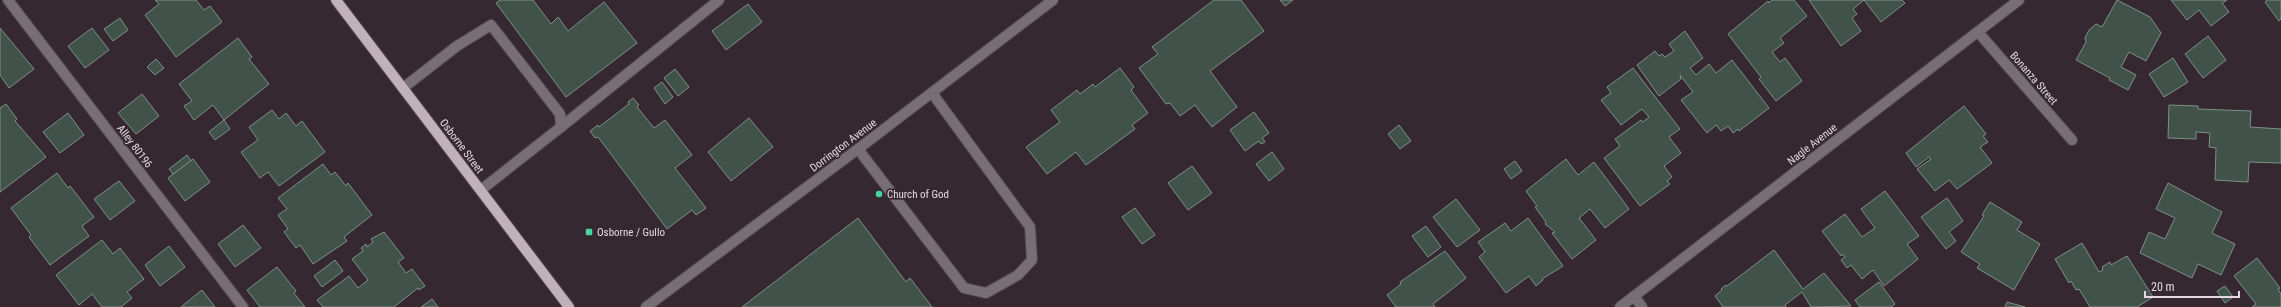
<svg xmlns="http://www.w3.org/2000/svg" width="2281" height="307" font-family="'Roboto Condensed',sans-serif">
  <rect width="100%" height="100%" fill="#362830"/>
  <g fill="#405249" stroke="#7e9187">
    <polygon points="155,0 196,0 204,10 210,6 222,22 176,57 145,15 159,4"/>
    <polygon points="500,0 533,0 551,24 558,17 568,31 604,2 637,43 566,97 496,3"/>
    <polygon points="1214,0 1241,0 1264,31 1210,71 1237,107 1212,127 1195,105 1180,116 1170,103 1166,104 1139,68 1158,54 1152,47"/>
    <polygon points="1280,0 1293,0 1285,6"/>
    <polygon points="1772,0 1794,0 1807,16 1780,38 1784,43 1772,52 1780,62 1785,58 1802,81 1776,101 1759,79 1761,77 1728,34 1768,1 1769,3"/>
    <polygon points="1809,0 1902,0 1905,3 1881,22 1864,0 1853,9 1857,14 1852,18 1861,31 1841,46"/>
    <polygon points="2117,0 2150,17 2161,33 2146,61 2129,52 2121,67 2136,75 2128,90 2109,80 2110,78 2076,60 2086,42 2085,38 2089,30 2096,24 2102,27"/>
    <polygon points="2171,0 2227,0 2222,3 2229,12 2211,26 2199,10 2187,20"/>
    <polygon points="2267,0 2281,0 2281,19 2279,21 2265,2"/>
    <polygon points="748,4 762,22 726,50 712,31"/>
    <polygon points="120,18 128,30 113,41 104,29"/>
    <polygon points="0,28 34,69 9,88 0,75"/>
    <polygon points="92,28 109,50 85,68 68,46"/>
    <polygon points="1685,31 1703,58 1690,68 1696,75 1709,64 1716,73 1732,60 1769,108 1739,131 1738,129 1733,133 1728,126 1721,131 1716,125 1707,133 1681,100 1693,92 1680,75 1681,79 1659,96 1637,65 1655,51 1659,56 1662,54 1665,57 1674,51 1669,44"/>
    <polygon points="2208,36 2226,60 2203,78 2185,54"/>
    <polygon points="238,38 252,57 249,59 269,84 224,120 213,105 194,120 184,106 192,101 179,84"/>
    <polygon points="2173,58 2188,82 2164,97 2149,74"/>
    <polygon points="156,59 164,68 155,75 147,67"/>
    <polygon points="1120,68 1134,87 1131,90 1148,113 1132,125 1135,129 1086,165 1076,152 1047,174 1026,147 1060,122 1051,110 1077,90 1080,94 1093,84 1095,87"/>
    <polygon points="1633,68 1680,129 1669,137 1681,153 1664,166 1672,177 1667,181 1670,184 1640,206 1604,158 1620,146 1615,139 1641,120 1643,122 1649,117 1642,109 1621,125 1601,100 1611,93 1607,87"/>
    <polygon points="675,69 689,87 678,96 664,78"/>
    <polygon points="662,82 673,97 665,104 654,88"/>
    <polygon points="142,94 159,116 136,134 118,113"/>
    <polygon points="633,98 639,105 637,107 654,128 665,120 692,155 675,168 706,208 696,215 692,210 667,229 598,137 595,138 590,131 598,125 599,127 629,104 628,102"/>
    <polygon points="6,104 17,119 15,121 46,157 0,192 0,108"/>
    <polygon points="2169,105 2198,106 2198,109 2251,111 2250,127 2281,129 2281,163 2249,162 2248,182 2215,180 2216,148 2209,147 2210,133 2196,132 2196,139 2168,138"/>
    <polygon points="1964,106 1986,134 1983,136 1988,142 1980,147 1992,163 1957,189 1949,180 1935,191 1917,169 1931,159 1929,157 1916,167 1906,153"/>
    <polygon points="272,110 279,119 286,113 296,126 302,121 325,152 279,186 268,172 260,178 241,152 258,140 249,127"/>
    <polygon points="1254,112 1269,133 1262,138 1265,142 1261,144 1259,141 1245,151 1230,130"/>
    <polygon points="68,113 84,135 60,153 43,132"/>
    <polygon points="749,118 773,147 731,181 708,152"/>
    <polygon points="224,120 230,129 215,140 209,132"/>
    <polygon points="1399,125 1411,141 1400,149 1388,134"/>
    <polygon points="1272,152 1284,169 1269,181 1256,164"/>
    <polygon points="187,155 191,161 173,174 169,169"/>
    <polygon points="193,159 210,182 185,201 168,178"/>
    <polygon points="1566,159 1578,175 1594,162 1629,209 1605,228 1590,209 1579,218 1596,240 1572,259 1552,233 1555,232 1545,224 1546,222 1535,207 1537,206 1526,191"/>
    <polygon points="1515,161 1522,171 1511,179 1504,169"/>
    <polygon points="323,164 331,175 335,172 346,186 348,183 372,215 344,237 347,241 313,264 300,245 296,248 284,232 288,229 278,215 287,209 278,198"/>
    <polygon points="1192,166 1212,193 1188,210 1168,183"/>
    <polygon points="57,173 68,188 70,186 94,217 82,226 89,236 50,265 29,237 31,235 11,208"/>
    <polygon points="119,181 135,201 110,220 94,199"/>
    <polygon points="2168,183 2222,212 2212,233 2235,244 2221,275 2198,264 2192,278 2140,253 2149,232 2165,239 2175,218 2156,209"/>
    <polygon points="1885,191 1919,236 1907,244 1918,259 1884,286 1873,270 1862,279 1851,265 1847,268 1841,260 1845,257 1843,254 1841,256 1822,231 1845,214 1862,237 1875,228 1861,209"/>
    <polygon points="1947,198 1963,221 1949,232 1956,241 1946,249 1921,217"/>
    <polygon points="1456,199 1480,230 1457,247 1433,217"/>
    <polygon points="1990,202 2022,222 2017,230 2040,244 2014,290 1977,268 1980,264 1961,252 1984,216 1982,215"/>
    <polygon points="1135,208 1155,235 1142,244 1122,217"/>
    <polygon points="858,218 906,282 910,278 932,307 742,307"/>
    <polygon points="1528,218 1563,266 1542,279 1543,280 1536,286 1529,276 1506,293 1479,257 1485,252 1478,242 1505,223 1511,231"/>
    <polygon points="243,225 261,248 235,267 218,244"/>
    <polygon points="1426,226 1441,247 1428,257 1412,236"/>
    <polygon points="384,232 404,258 398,262 406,273 412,269 425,286 419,290 418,288 394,307 323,307 317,300 349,276 358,288 368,280 352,259 363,251 361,248 366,244 367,247 373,242 371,239"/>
    <polygon points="102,240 113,254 120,248 144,279 127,292 132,298 121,307 102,307 92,294 79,305 56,275"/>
    <polygon points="2082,243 2099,272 2103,270 2102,267 2110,262 2111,265 2127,256 2153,297 2137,307 2090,307 2079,289 2076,290 2071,281 2069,283 2055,259"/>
    <polygon points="169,246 185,267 160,286 145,265"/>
    <polygon points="1774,250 1803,289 1824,273 1851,306 1811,307 1802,292 1785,305 1786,307 1723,307 1715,296 1722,290 1721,289 1726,285 1727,286"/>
    <polygon points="1445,251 1466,278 1433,304 1435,307 1396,307 1387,295 1401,284 1400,282"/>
    <polygon points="2257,258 2280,288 2278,289 2281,294 2281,307 2252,307 2256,304 2234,276"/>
    <polygon points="335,260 343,271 322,287 314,276"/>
    <polygon points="277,267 296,291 294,293 305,307 260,307 247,290"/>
    <polygon points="1879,282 1895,304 1891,307 1860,307 1855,300"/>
    <polygon points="2225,286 2233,297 2225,303 2217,291"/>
    <polygon points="202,290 215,307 181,307"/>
    <polygon points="432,299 438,307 421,307"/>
    <polygon points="2007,302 2025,307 2005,307"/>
  </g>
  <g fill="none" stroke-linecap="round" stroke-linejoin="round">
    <g stroke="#52444c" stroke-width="12">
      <g id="minor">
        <polyline points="8,0 243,307"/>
        <polyline points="1978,32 2072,140"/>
        <polyline points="403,88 457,46 491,25 560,114 561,127 481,190"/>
        <polyline points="561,127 719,0"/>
        <polyline points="858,149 964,288 986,293 1018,275 1032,260 1030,227 932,93"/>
        <polyline points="1634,296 1642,307"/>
        <polyline points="646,307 858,149 1053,0"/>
        <polyline points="1620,307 2019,0"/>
      </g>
    </g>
    <g stroke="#52444c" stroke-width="12">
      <polyline id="major" points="336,0 569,307"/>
    </g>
    <use href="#minor" stroke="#776f73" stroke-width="10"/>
    <use href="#major" stroke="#c1b1ba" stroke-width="10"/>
  </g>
  <g fill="#47d49e" stroke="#362830" stroke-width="1.5">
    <circle cx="879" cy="194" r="4"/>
    <rect x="585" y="228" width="8" height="8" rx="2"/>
  </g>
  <g text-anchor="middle" stroke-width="3.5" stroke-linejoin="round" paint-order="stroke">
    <g font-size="11" fill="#e2d8de" stroke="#362830">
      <text transform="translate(2034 78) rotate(49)" y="4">Bonanza Street</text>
      <text transform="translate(1812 144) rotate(-38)" y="4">Nagle Avenue</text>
      <text transform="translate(843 145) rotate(-37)" y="4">Dorrington Avenue</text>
      <text transform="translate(135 146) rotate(53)" y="4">Alley 80196</text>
      <text transform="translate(462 146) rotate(53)" y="4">Osborne Street</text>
    </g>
    <g font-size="11" fill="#e2d8de" stroke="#362830" text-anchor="start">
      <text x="887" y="198">Church of God</text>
      <text x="597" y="236">Osborne / Gullo</text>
    </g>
  </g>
  <path d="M2145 291v6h94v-6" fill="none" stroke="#e2d8de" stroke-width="2"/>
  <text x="2151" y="291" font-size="12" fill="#e2d8de" stroke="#362830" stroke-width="3" paint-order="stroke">20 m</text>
</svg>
